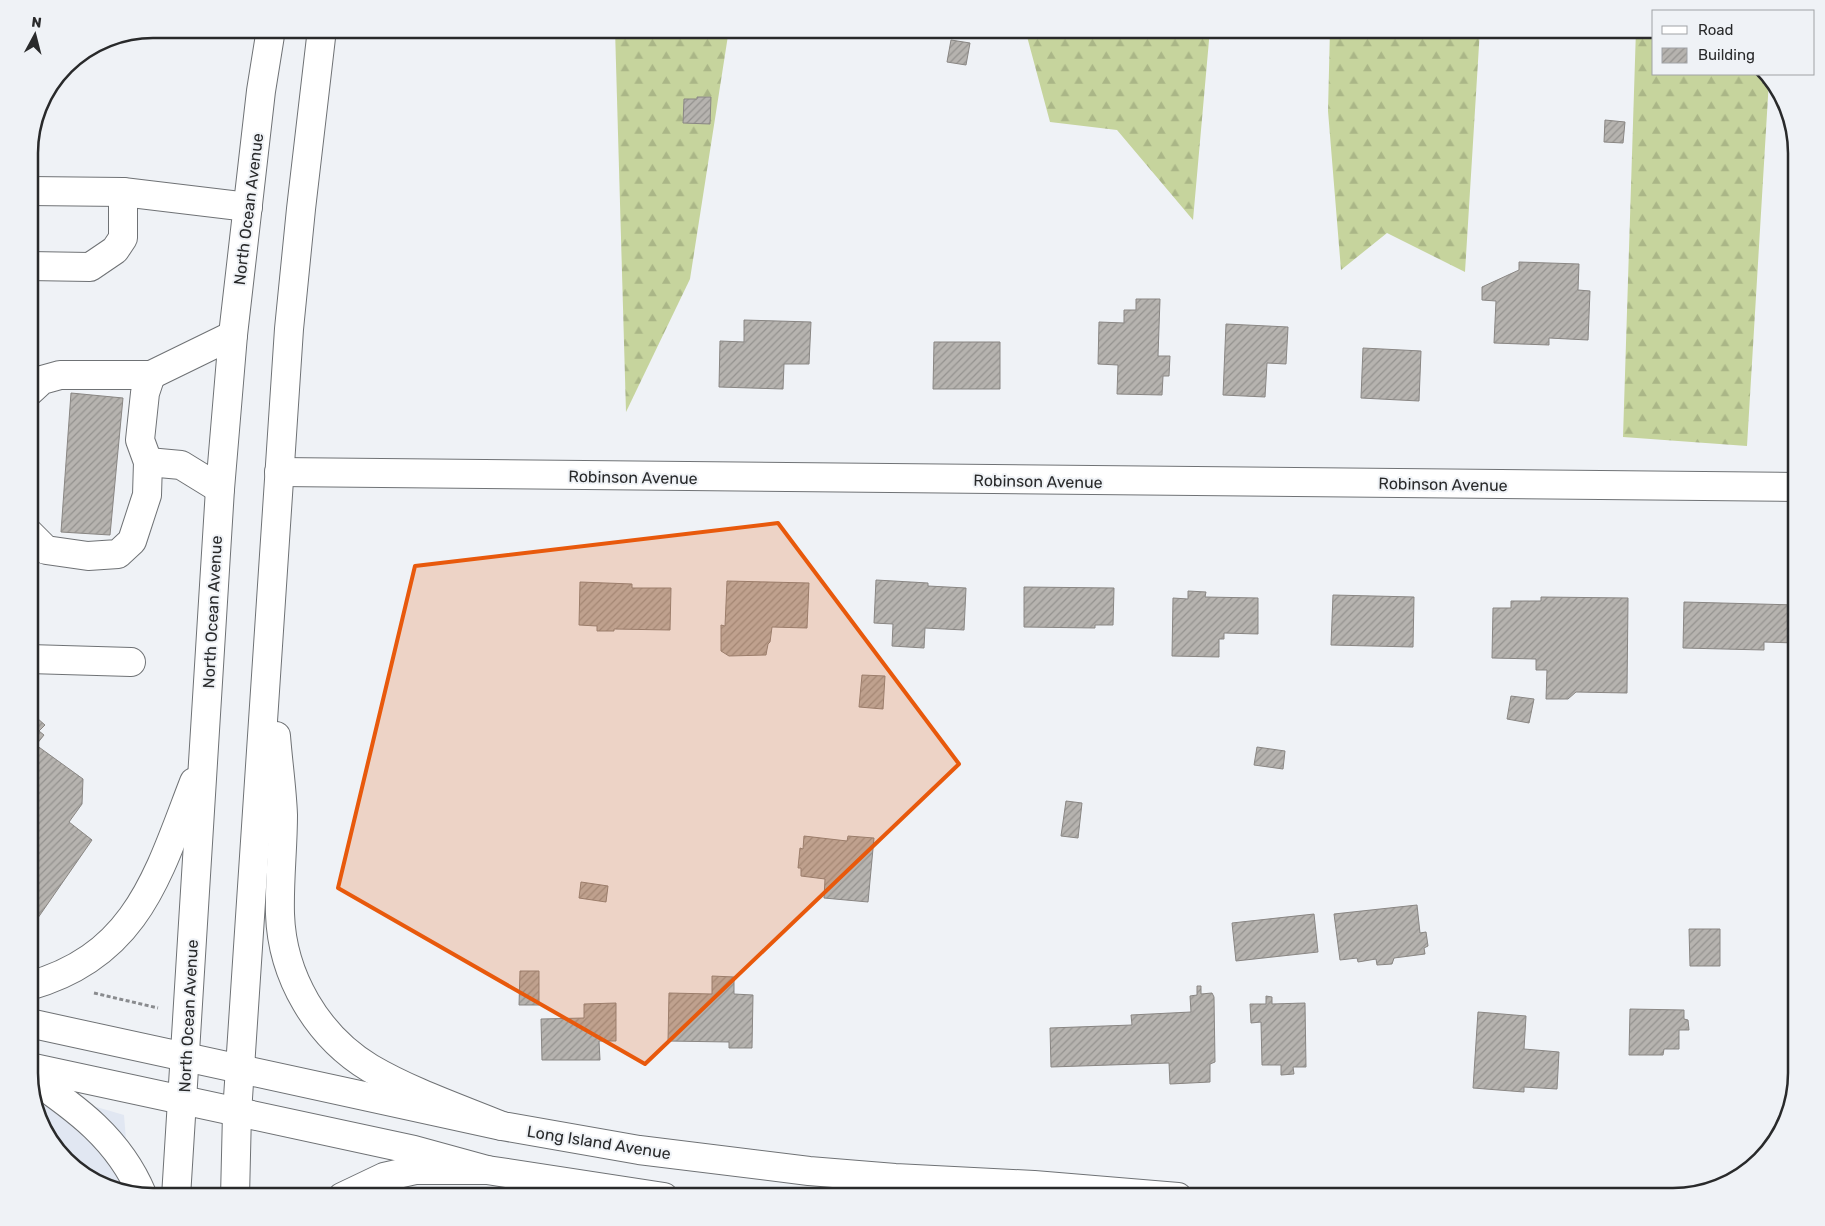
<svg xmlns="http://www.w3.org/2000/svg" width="1825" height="1226" font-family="Rubik,sans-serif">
  <defs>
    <pattern id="forest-firs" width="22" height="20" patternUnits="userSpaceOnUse" patternTransform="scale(1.25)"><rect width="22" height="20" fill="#c6d49d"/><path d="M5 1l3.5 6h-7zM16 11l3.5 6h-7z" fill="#aab687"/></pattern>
    <pattern id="building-hatch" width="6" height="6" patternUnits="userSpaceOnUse" patternTransform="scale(1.25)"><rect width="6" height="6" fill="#b6b3af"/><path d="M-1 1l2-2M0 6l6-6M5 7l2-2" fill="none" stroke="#94928f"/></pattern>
  </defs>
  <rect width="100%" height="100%" fill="#eff2f6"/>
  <polygon fill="#e1e7f2" points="31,1088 124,1115 130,1190 84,1176 45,1135"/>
  <g fill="url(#forest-firs)">
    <polygon points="615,29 729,29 690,279 626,412"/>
    <polygon points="1025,29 1210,29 1193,220 1117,130 1050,122"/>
    <polygon points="1330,29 1480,29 1465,272 1387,233 1341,270 1328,111"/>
    <polygon points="1636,29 1654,29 1654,74 1764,74 1769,80 1747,446 1623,437"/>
  </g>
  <g fill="url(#building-hatch)" stroke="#898683">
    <polygon points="951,40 970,43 966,65 947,62"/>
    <polygon points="697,97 711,97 710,124 683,123 684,99 697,99"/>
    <polygon points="1605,120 1625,122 1623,143 1604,142"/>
    <polygon points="1519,262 1579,264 1578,290 1590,291 1588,340 1549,338 1549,345 1494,343 1496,301 1482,300 1482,287 1519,270"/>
    <polygon points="1136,299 1160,299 1158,356 1170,356 1169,376 1163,376 1162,395 1117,394 1118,365 1098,364 1099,322 1124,323 1124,310 1136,310"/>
    <polygon points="744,320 811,322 809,364 784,364 783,389 719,387 720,341 744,342"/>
    <polygon points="1226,324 1288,327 1286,364 1267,363 1265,397 1223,395"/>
    <polygon points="934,342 1000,342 1000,389 933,389"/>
    <polygon points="1363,348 1421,351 1419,401 1361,398"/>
    <polygon points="71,393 123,398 110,535 61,532"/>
    <polygon points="876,580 928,583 928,586 966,588 964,630 925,628 924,648 892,646 893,624 874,623"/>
    <polygon points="727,581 809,583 807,628 772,627 770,642 768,644 766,655 729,656 721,651 721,625 725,626"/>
    <polygon points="580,582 632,584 632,588 671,588 670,630 614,629 614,631 597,631 597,626 579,625"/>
    <polygon points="1024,587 1114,588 1113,625 1095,625 1095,628 1024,627"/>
    <polygon points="1188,591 1206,592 1205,597 1258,598 1258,634 1224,633 1224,639 1219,639 1219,657 1172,656 1173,598 1188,599"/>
    <polygon points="1333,595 1414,597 1413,647 1331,645"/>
    <polygon points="1541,597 1628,598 1627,693 1576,692 1568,699 1546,699 1547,670 1536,670 1536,659 1492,658 1493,608 1511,608 1511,601 1541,601"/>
    <polygon points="1684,602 1796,605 1796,643 1764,642 1764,650 1683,648"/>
    <polygon points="862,675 885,676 883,709 859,707"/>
    <polygon points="1511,696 1534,699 1529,723 1507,719"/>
    <polygon points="29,711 45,725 39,731 44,735 36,745 83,779 82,804 69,822 92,840 33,925 29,922"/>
    <polygon points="1257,747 1285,751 1283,769 1254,765"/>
    <polygon points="1066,801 1082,803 1078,838 1061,836"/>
    <polygon points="804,836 847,841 848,836 874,838 868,902 824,898 825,879 801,876 801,868 798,868 800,848 803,849"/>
    <polygon points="581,882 608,886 606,902 579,898"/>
    <polygon points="1417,905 1420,933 1426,932 1428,946 1424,948 1425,954 1394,958 1392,964 1377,965 1376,959 1358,962 1357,958 1340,960 1334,914"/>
    <polygon points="1314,914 1318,952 1236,961 1232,923"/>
    <polygon points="1689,929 1720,929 1720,966 1690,966"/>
    <polygon points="520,971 539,971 539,1005 519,1005"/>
    <polygon points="712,976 734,977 734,994 753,995 752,1048 729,1048 729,1042 668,1041 669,993 712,994"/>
    <polygon points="1197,986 1201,986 1201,994 1212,993 1214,997 1215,1062 1210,1064 1210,1082 1170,1084 1169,1063 1051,1067 1050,1028 1132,1025 1131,1015 1191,1012 1190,996 1197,995"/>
    <polygon points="1266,996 1272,997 1272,1004 1305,1003 1306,1067 1293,1067 1294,1074 1281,1075 1281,1065 1262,1065 1261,1022 1251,1023 1250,1004 1266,1004"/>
    <polygon points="616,1003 616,1041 599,1041 600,1060 542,1060 541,1019 584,1018 584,1004"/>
    <polygon points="1630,1009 1684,1010 1684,1019 1688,1020 1689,1030 1679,1030 1679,1049 1664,1049 1663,1055 1629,1055"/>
    <polygon points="1478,1012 1526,1016 1524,1049 1559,1052 1557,1089 1524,1087 1524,1092 1473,1088"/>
  </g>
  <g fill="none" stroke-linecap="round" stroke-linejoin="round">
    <g stroke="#6f7275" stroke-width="30">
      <g id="minor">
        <polyline points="29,191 123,192 248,207"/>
        <polyline points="29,266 90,267 115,250 123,238 123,192"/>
        <polyline points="29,392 42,380 60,375 151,375 233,335"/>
        <polyline points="148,462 181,465 220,489"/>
        <polyline points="279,472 1796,487"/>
        <polyline points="29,533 46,550 88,556 118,554 132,541 147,495 148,462 140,440 145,393 151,375"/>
        <polyline points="29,659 131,662"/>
        <polyline points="29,1023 502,1126 639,1150 809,1171 895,1178 1034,1185 1178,1197"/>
        <polyline points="29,1067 414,1150 487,1170 664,1197"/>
      </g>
    </g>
    <g stroke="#6f7275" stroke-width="30">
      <g id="major">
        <path d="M276 736C278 762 282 789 283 815 283 848 279 881 280 914 282 976 317 1036 370 1068 411 1092 458 1108 502 1126"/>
        <path d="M29 986C137 956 158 875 194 782"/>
        <path d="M29 1076C76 1108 119 1139 142 1194"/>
        <polyline points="176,1197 220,489 233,335 261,91 271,29"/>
        <polyline points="235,1197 237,1113 289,329 301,209 322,29"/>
        <polyline points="342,1197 384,1177 415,1170 487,1170"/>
      </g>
    </g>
    <polyline stroke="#898b8e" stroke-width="3" stroke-dasharray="4 2.5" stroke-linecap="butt" points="94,993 158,1008"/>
    <use href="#minor" stroke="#fff" stroke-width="28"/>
    <use href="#major" stroke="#fff" stroke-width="28"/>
  </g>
  <path fill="#e8590c" fill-opacity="0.2" stroke="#e8590c" stroke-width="4" stroke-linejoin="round" d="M778 523 959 764 645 1064 338 888 415 566Z"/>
  <g text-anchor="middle" stroke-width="4" stroke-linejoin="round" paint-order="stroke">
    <g font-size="16" fill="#292a2b" stroke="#eff2f6">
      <text transform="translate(248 209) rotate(-83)" y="6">North Ocean Avenue</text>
      <text transform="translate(633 477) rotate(1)" y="6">Robinson Avenue</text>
      <text transform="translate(1038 481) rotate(1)" y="6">Robinson Avenue</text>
      <text transform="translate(1443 484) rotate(1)" y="6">Robinson Avenue</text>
      <text transform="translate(212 612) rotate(-87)" y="6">North Ocean Avenue</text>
      <text transform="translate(188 1016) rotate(-87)" y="6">North Ocean Avenue</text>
      <text transform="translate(599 1142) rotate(9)" y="6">Long Island Avenue</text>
    </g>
  </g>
  <path d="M0 0H1825V1226H0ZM153 38H1673A115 115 0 0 1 1788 153V1073A115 115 0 0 1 1673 1188H153A115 115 0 0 1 38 1073V153A115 115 0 0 1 153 38Z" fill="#eff2f6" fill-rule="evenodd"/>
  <path fill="none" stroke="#292a2b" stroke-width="2.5" d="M153 38H1673A115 115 0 0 1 1788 153V1073A115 115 0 0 1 1673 1188H153A115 115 0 0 1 38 1073V153A115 115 0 0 1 153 38Z"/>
  <rect x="1652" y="10" width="162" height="65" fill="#eff2f6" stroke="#a0a2a5"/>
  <rect x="1662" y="26" width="25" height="8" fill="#ffffff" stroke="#a0a2a5"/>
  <text x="1698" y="35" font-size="15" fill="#292a2b">Road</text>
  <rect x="1662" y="48" width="25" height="15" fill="url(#building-hatch)" stroke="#a0a2a5"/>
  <text x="1698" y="60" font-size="15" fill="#292a2b">Building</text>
  <g transform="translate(35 35) rotate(7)" stroke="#eff2f6" stroke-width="4" paint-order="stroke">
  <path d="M0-4L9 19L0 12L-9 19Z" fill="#292a2b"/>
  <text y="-8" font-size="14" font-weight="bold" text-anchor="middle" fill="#292a2b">N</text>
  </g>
</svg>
